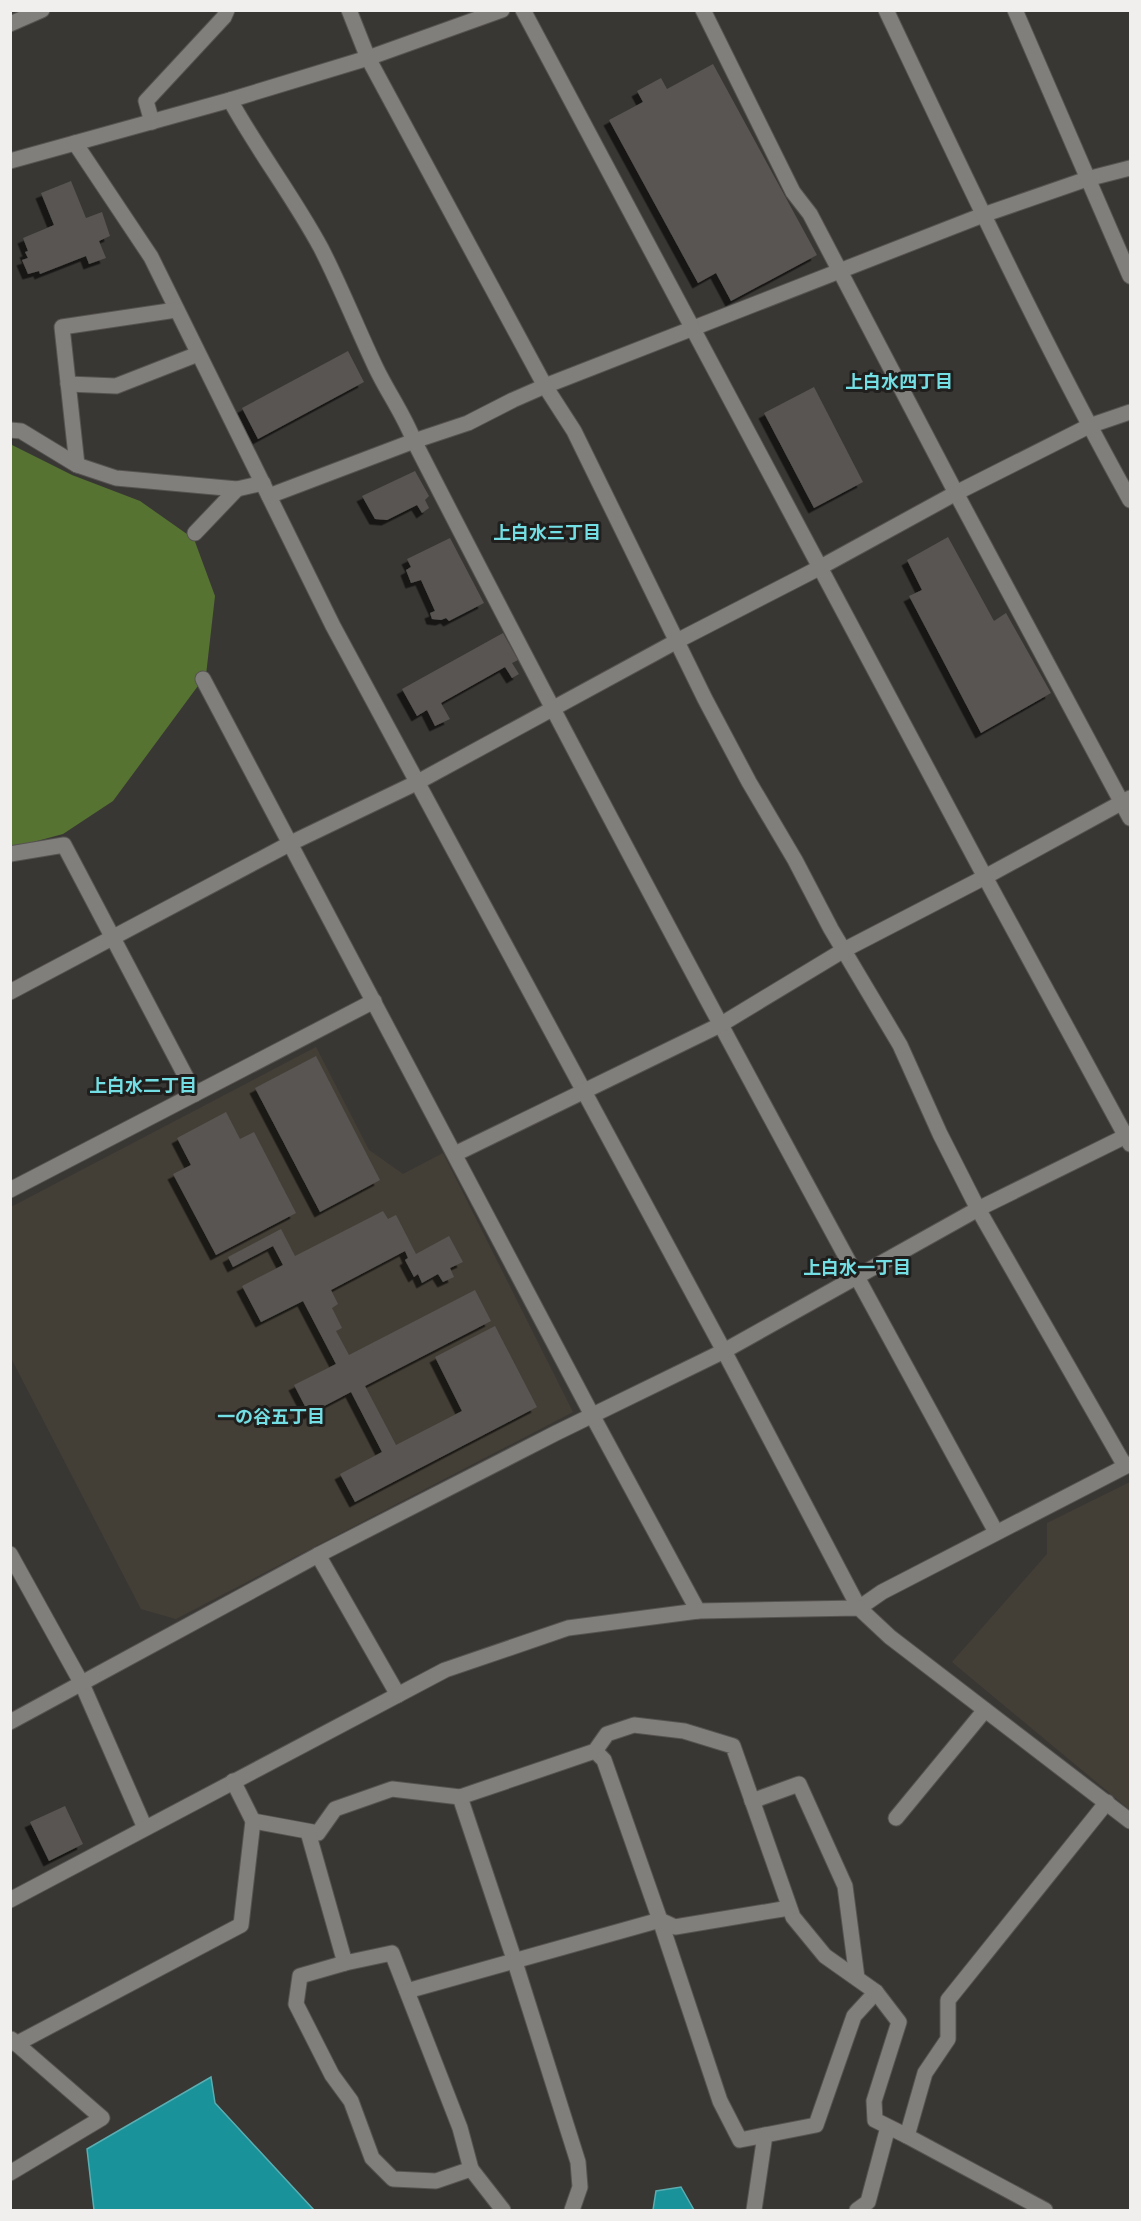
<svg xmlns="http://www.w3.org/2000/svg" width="1141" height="2221" font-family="'Open Sans','Noto Sans JP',sans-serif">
  <defs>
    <filter id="shadow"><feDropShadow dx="-5.5" dy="5.5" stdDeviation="0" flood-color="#0009"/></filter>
  </defs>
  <rect width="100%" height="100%" fill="#393734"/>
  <g fill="#443f36">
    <polygon points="316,1047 369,1150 403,1174 443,1153 573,1412 176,1619 141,1609 11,1358 11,1207"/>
    <polygon points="1130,1482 1130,1810 952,1662 1047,1554 1047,1523"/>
  </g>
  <polygon fill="#567332" points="10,444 72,475 140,501 194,539 215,596 206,675 113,801 63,834 11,848"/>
  <g fill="#1a9299" stroke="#5aaeb2" stroke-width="1.5">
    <polygon points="211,2077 215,2103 314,2210 94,2210 87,2149"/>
    <polygon points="681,2187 694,2210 653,2210 656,2191"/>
  </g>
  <g fill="#585552" filter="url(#shadow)">
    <polygon points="713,64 817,255 731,301 716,273 698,283 609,120 643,102 637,91 661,78 667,89"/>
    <polygon points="71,181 86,218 102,212 110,236 99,241 106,258 89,264 86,256 40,274 39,271 28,274 22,260 28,258 25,252 28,251 23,238 54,225 41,193"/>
    <polygon points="348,351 364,382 258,439 242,408"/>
    <polygon points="814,387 863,482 814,508 764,413"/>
    <polygon points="415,471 429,496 425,500 429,508 422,513 417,505 387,520 375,519 362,496"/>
    <polygon points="948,537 994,621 1006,613 1051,693 981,733 909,596 922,590 907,560"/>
    <polygon points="450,538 484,603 449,621 446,618 441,620 432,619 430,613 435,611 421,580 411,583 406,570 411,567 407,559"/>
    <polygon points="503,633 518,660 512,663 519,674 512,678 505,667 441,703 450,719 435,726 427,710 417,716 402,689"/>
    <polygon points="316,1056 380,1180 320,1212 255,1088"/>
    <polygon points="226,1112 240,1139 254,1132 296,1213 216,1255 173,1174 191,1165 177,1138"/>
    <polygon points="383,1211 388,1219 396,1215 416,1254 449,1236 463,1262 450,1268 454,1277 443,1282 438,1274 422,1283 418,1274 414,1277 405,1260 408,1258 405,1251 331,1290 338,1304 332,1308 342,1328 336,1331 349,1355 475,1290 491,1321 365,1386 396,1445 462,1411 435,1357 495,1326 537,1407 355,1502 340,1474 382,1452 351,1392 309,1414 294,1385 336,1364 303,1301 261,1322 242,1286 283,1265 273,1246 233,1267 228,1257 281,1229 295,1256"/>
    <polygon points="65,1806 83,1844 49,1861 30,1822"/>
  </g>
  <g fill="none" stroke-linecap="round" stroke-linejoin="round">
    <g stroke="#565452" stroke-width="17">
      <g id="minor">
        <polyline points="349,10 368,58 545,386 983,215 1087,179 1130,168"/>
        <polyline points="523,10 985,877 1130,1144"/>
        <polyline points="703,10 793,192 810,214 956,493 1130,818"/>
        <path d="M886 10C964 175 1042 341 1130 500"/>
        <polyline points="1015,10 1130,276"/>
        <polyline points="10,24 42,10"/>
        <path d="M230 100C258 151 293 196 321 248 341 287 357 328 376 368 388 393 404 415 414 441 602 808 798 1170 996 1532"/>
        <polyline points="152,122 146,101 224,17 227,10"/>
        <polyline points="75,143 151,257 333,626 724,1351 859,1608 882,1592 1130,1464"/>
        <polyline points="10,161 230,100 368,58 502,10"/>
        <polyline points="68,384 116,386 198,354"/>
        <polyline points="10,430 21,431 77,465 116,478 237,489 263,483"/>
        <polyline points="77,465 62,327 176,310"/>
        <polyline points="269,496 414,441 468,423 513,400 545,386 574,431 705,699 749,782 795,860 831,929 900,1045 940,1134 978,1209 1125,1466"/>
        <polyline points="195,533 237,489"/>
        <polyline points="203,679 592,1415 698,1611"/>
        <polyline points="10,854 64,845 195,1094"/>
        <polyline points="10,992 291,843 416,783 677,641 819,568 956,493 1089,426 1130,412"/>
        <polyline points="455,1154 720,1025 844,950 985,877 1130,798"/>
        <polyline points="10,1190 374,1001"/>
        <polyline points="10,1554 82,1684 145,1828"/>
        <polyline points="318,1555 398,1695"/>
        <polyline points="10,1722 318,1555 556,1433 724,1351 978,1209 1130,1134"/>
        <polyline points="595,1751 604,1760 660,1920 720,2101 740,2140 816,2125 854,2016 876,1992"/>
        <polyline points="460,1797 514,1959 578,2162 580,2187 572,2210"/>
        <polyline points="752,1801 799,1784 845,1886 857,1978"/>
        <polyline points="896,1818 985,1710"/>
        <polyline points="253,1821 318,1833 335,1809 392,1789 460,1797 595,1751 607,1734 634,1725 684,1731 733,1746 793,1917 825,1956 876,1992 899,2022 874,2101 875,2120 907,2136 925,2073 948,2039 948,2000 1107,1802"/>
        <polyline points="308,1832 345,1963 392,1953 460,2128 471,2169 503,2210"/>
        <polyline points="10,1900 445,1670 568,1628 698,1611 859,1608 890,1637 1130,1821"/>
        <polyline points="345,1963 300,1976 296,2004 332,2075 351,2101 372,2158 393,2179 436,2181 471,2169"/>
        <polyline points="407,1991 660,1920 675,1927 789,1908"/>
        <polyline points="16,2044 241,1925 253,1821 233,1781"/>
        <polyline points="907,2136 1045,2210"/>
        <polyline points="10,2173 102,2118 11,2039"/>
        <polyline points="754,2210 765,2135"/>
        <polyline points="857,2210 868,2202 888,2127"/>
      </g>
    </g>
    <use href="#minor" stroke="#817f7b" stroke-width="15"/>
  </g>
  <g text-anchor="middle" stroke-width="6" stroke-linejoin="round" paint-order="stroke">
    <g font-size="18" font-weight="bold" fill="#73dfe4" stroke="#201f1d">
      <text x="899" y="388">上白水四丁目</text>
      <text x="547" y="539">上白水三丁目</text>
      <text x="143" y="1092">上白水二丁目</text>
      <text x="857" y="1274">上白水一丁目</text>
      <text x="271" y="1423">一の谷五丁目</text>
    </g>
  </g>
  <rect width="1141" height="2221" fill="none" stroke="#f1efed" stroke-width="24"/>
</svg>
